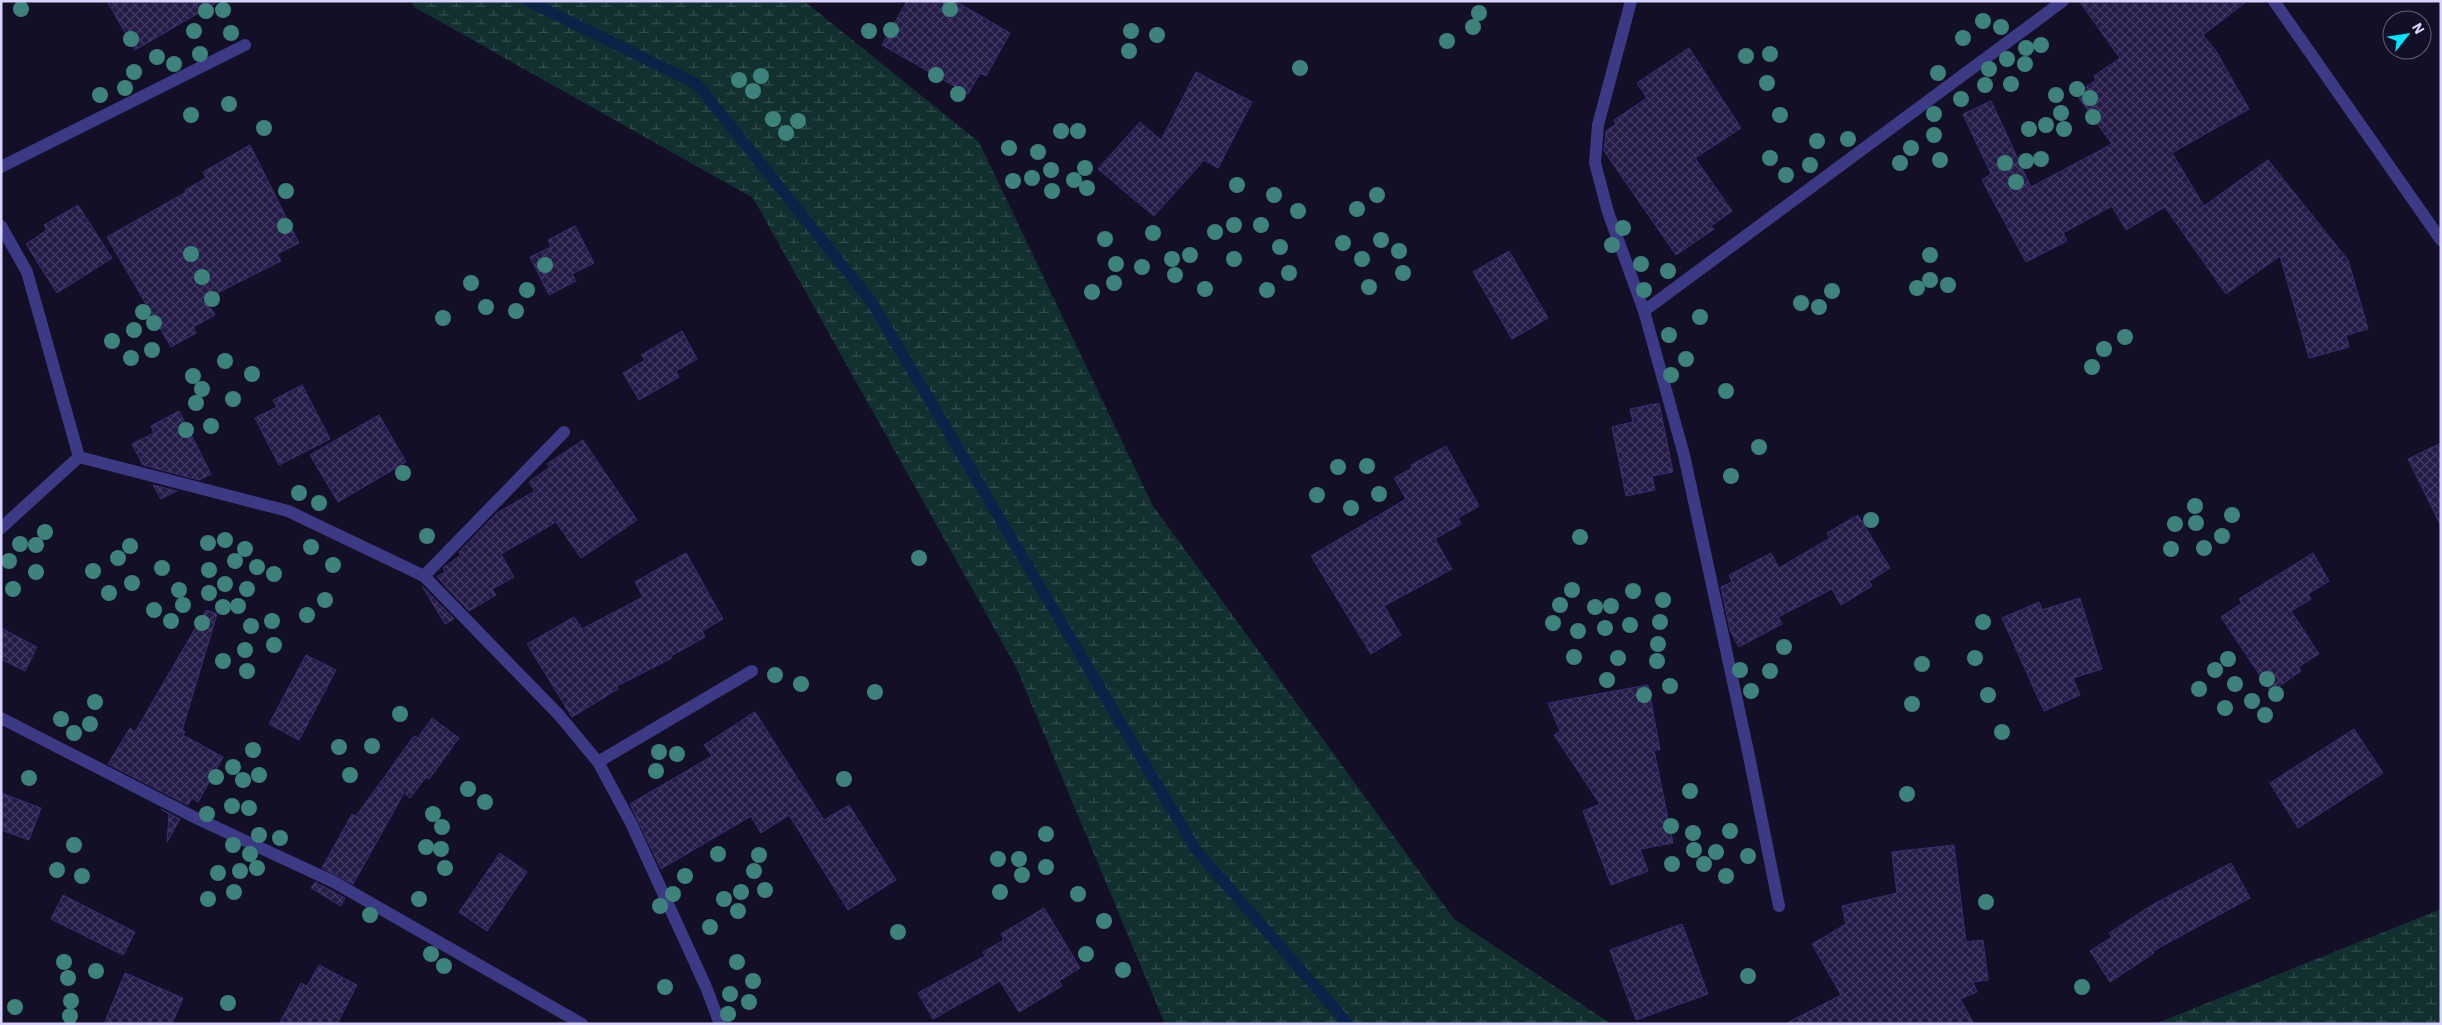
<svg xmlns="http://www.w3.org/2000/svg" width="2442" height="1025" font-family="'IBM Plex Sans',sans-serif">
  <defs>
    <pattern id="wetland-marsh" width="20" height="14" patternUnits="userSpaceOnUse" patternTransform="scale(1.25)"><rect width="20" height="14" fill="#12302f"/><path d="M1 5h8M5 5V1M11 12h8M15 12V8" fill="none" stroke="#344d4e"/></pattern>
    <pattern id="building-cross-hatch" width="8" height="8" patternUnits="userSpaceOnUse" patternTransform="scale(1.25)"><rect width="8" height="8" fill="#241b47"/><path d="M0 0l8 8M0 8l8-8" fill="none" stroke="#433b63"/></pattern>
  </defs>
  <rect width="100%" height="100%" fill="#130f26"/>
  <g fill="url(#wetland-marsh)">
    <polygon points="410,1 804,1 979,142 1153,506 1454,919 1611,1024 1165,1024 1016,667 753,198 414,7"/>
    <polygon points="2441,909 2441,1024 2155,1024"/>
  </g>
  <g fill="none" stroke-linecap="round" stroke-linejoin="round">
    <polyline stroke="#0c2248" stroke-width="11" points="528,1 697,84 871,301 1196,850 1348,1024"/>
  </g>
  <g fill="url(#building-cross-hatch)" stroke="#3b2d73">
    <polygon points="107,1 219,1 135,50"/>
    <polygon points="907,1 955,1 1010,33 986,76 980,73 968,94 882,45"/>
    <polygon points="2079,1 2247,1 2203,35 2216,51 2249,109 2172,153 2204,206 2268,160 2348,260 2368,329 2346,335 2349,347 2309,358 2280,256 2226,294 2165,207 2126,230 2112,206 2063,233 2067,241 2026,262 1982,180 1991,174 1963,114 1991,101 2031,187 2112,144 2076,94 2096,80 2094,76 2120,58"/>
    <polygon points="1689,48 1741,128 1695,158 1732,211 1711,226 1714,229 1676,255 1604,151 1606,131 1616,124 1614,120 1647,98 1637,83"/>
    <polygon points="1196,72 1252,102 1218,168 1204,160 1154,216 1098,169 1140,122 1161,140"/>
    <polygon points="250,145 299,243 277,254 281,261 205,299 215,315 193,327 196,333 171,347 107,237 186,192 185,190 206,178 203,172"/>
    <polygon points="78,205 112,258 57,293 26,244 47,230 44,225"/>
    <polygon points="575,226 594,263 572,274 576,281 549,295 530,257 551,247 548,240"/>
    <polygon points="1509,251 1548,318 1512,339 1473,272"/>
    <polygon points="682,331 697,359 676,371 679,377 639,400 623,373 645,360 641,355"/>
    <polygon points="302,385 330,439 279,465 255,418 277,407 273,400"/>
    <polygon points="1659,403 1673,472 1652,476 1655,490 1626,496 1612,427 1633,422 1630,409"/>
    <polygon points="179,411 211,474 199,480 143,465 132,444 154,433 151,426"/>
    <polygon points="379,415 406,462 338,502 310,455"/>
    <polygon points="583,440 637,520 581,558 556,522 501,554 514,577 492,589 496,595 469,611 437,577 445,572 443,568 461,555 459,552 497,513 535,491 529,482 550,467 547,464"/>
    <polygon points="2441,443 2441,526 2408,459"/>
    <polygon points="1446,446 1479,506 1458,518 1461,524 1435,539 1452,569 1384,606 1401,635 1371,654 1311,556 1406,499 1394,478 1412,468 1411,465"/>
    <polygon points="153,485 177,491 161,499"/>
    <polygon points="1858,515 1890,568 1869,581 1872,586 1841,605 1832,589 1778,617 1782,624 1739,647 1730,630 1721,587 1732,582 1729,575 1771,553 1779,568 1830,538 1827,533"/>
    <polygon points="686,553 723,619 702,631 705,637 671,656 672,658 617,686 618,689 572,717 527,644 574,617 582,629 643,597 635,582"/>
    <polygon points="2313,553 2329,581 2308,594 2311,599 2291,611 2319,654 2298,667 2301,671 2271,692 2221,617 2242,603 2239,599"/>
    <polygon points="422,586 454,619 445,624"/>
    <polygon points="2080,598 2102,669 2073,678 2080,695 2044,711 2002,618 2039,602 2042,610"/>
    <polygon points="206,610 217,614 182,730 185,732 183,735 223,757 198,802 192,798 188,805 108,764 130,728 135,732"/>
    <polygon points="1,628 37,647 25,671 1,659"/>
    <polygon points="306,655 336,670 299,740 269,724"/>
    <polygon points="1648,685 1660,750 1654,750 1673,843 1640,849 1648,871 1611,885 1583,811 1600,804 1554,735 1560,731 1548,703"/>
    <polygon points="755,712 824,820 849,805 896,880 848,910 789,815 761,833 751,816 661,869 630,804 712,756 704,745"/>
    <polygon points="432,718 459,738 429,779 426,777 410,798 404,793 353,884 322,868 352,814 356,816 414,736 418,738"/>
    <polygon points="2354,729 2383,773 2298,828 2270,783"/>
    <polygon points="1,793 41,808 29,840 1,830"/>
    <polygon points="161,809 180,819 167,842 169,814"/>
    <polygon points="1954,845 1966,942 1983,940 1988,980 1973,982 1977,992 1960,999 1974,1024 1785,1024 1841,995 1812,944 1846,924 1842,906 1897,893 1892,852"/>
    <polygon points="500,853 527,872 487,931 459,912"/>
    <polygon points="2231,863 2250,898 2153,951 2154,953 2110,982 2090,951 2112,937 2109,933 2152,905"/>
    <polygon points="315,882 345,898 341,906 311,888"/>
    <polygon points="63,895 135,932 123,955 51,919"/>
    <polygon points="1044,908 1080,968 1059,981 1062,986 1019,1012 1000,981 933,1019 918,993 985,956 983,952 1004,940 1001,934"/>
    <polygon points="1682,924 1708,994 1636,1020 1610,950"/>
    <polygon points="319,965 357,985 337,1024 279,1024 301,983 307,986"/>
    <polygon points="125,973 183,998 172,1024 104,1024"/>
  </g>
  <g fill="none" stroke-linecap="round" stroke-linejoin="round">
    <g stroke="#3d3a85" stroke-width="12">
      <polyline points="1631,1 1598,125 1595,163 1608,212 1644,311 1684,455 1749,756 1779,906"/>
      <polyline points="2274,1 2441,240"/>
      <polyline points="1,167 245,45"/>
      <polyline points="1,226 27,272 79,457"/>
      <polyline points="1644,311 2063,1"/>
      <polyline points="1,528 79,457 288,511 424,576 559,715 598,762 631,823 706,987 720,1024"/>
      <polyline points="424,576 564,432"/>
      <polyline points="1,718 194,817 334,882 582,1024"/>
      <polyline points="598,762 752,671"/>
    </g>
  </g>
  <g fill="#3d827b">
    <circle cx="21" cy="9" r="8"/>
    <circle cx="950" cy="9" r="8"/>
    <circle cx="223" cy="10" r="8"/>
    <circle cx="206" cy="11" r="8"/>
    <circle cx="1479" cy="13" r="8"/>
    <circle cx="1983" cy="21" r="8"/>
    <circle cx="1473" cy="27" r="8"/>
    <circle cx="2001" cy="27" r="8"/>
    <circle cx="891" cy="30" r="8"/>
    <circle cx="194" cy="31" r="8"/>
    <circle cx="869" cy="31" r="8"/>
    <circle cx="1131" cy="31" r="8"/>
    <circle cx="231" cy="33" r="8"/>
    <circle cx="1157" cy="35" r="8"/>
    <circle cx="1963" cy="38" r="8"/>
    <circle cx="131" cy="39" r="8"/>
    <circle cx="1447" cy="41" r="8"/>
    <circle cx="2041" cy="45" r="8"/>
    <circle cx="2026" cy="48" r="8"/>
    <circle cx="1129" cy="51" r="8"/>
    <circle cx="200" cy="54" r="8"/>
    <circle cx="1770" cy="54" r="8"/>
    <circle cx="1746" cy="56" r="8"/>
    <circle cx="157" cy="57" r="8"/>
    <circle cx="2007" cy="59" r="8"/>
    <circle cx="174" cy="64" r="8"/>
    <circle cx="2025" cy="64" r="8"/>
    <circle cx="1300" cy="68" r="8"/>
    <circle cx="1989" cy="69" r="8"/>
    <circle cx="134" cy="72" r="8"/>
    <circle cx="1938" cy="73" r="8"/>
    <circle cx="936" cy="75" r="8"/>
    <circle cx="761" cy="76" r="8"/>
    <circle cx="739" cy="80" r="8"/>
    <circle cx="1767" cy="83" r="8"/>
    <circle cx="2011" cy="84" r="8"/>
    <circle cx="1985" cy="85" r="8"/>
    <circle cx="125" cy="88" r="8"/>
    <circle cx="2077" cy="89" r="8"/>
    <circle cx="753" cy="91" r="8"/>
    <circle cx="958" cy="94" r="8"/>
    <circle cx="100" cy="95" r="8"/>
    <circle cx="2056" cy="95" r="8"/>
    <circle cx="2090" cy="98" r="8"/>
    <circle cx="1961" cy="99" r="8"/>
    <circle cx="229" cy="104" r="8"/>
    <circle cx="2061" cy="113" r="8"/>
    <circle cx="1934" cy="114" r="8"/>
    <circle cx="191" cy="115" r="8"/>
    <circle cx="1780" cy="115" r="8"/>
    <circle cx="2093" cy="117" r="8"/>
    <circle cx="773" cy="119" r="8"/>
    <circle cx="798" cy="121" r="8"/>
    <circle cx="2046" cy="125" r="8"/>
    <circle cx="264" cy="128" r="8"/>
    <circle cx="2029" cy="129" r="8"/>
    <circle cx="2064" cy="129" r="8"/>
    <circle cx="1061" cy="131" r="8"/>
    <circle cx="1078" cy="131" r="8"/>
    <circle cx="786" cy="133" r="8"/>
    <circle cx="1934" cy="135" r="8"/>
    <circle cx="1848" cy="139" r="8"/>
    <circle cx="1817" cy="141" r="8"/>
    <circle cx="1009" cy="148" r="8"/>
    <circle cx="1911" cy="148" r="8"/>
    <circle cx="1038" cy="152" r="8"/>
    <circle cx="1770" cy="158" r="8"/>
    <circle cx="2041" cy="159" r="8"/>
    <circle cx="1940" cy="160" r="8"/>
    <circle cx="2026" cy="161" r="8"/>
    <circle cx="1900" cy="163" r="8"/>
    <circle cx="2005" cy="163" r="8"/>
    <circle cx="1810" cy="165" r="8"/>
    <circle cx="1085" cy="168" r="8"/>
    <circle cx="1051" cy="170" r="8"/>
    <circle cx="1786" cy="175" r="8"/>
    <circle cx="1032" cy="178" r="8"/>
    <circle cx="1074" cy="180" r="8"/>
    <circle cx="1013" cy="181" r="8"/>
    <circle cx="2016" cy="182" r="8"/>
    <circle cx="1237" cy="185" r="8"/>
    <circle cx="1087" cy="188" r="8"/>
    <circle cx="286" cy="191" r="8"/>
    <circle cx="1052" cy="191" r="8"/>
    <circle cx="1274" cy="195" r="8"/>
    <circle cx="1377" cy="195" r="8"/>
    <circle cx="1357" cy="209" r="8"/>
    <circle cx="1298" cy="211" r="8"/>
    <circle cx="1234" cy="225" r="8"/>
    <circle cx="1261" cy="225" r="8"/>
    <circle cx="285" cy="226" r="8"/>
    <circle cx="1623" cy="228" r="8"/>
    <circle cx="1215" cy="232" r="8"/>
    <circle cx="1153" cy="233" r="8"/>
    <circle cx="1105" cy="239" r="8"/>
    <circle cx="1381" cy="240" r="8"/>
    <circle cx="1343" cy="243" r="8"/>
    <circle cx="1612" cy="245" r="8"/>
    <circle cx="1280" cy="247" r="8"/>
    <circle cx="1399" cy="251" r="8"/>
    <circle cx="191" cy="254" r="8"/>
    <circle cx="1190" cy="255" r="8"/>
    <circle cx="1930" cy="255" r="8"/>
    <circle cx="1172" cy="259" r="8"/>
    <circle cx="1234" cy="259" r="8"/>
    <circle cx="1362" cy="259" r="8"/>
    <circle cx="1116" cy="264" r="8"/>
    <circle cx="1641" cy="264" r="8"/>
    <circle cx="545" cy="265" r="8"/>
    <circle cx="1142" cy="267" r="8"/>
    <circle cx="1668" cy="271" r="8"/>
    <circle cx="1289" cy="273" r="8"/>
    <circle cx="1403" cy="273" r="8"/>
    <circle cx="1175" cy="275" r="8"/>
    <circle cx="202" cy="277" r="8"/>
    <circle cx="1930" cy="280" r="8"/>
    <circle cx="471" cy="283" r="8"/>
    <circle cx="1114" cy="283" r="8"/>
    <circle cx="1948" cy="285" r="8"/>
    <circle cx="1369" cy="287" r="8"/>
    <circle cx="1917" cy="288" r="8"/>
    <circle cx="1205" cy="289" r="8"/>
    <circle cx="527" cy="290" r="8"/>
    <circle cx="1267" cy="290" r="8"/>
    <circle cx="1644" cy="290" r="8"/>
    <circle cx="1832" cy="291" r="8"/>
    <circle cx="1092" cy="292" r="8"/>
    <circle cx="212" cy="299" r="8"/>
    <circle cx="1801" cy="303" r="8"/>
    <circle cx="486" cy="307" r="8"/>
    <circle cx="1819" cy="307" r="8"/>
    <circle cx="516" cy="311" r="8"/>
    <circle cx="143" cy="312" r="8"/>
    <circle cx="1700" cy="317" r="8"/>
    <circle cx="443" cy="318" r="8"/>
    <circle cx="154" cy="323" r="8"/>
    <circle cx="134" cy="330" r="8"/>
    <circle cx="1669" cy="335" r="8"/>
    <circle cx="2125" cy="337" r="8"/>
    <circle cx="112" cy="341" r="8"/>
    <circle cx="2104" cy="349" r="8"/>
    <circle cx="152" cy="350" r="8"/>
    <circle cx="131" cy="358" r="8"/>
    <circle cx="1686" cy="359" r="8"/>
    <circle cx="225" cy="361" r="8"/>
    <circle cx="2092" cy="367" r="8"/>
    <circle cx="252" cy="374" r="8"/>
    <circle cx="1671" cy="375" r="8"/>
    <circle cx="193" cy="376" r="8"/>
    <circle cx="202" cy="389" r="8"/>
    <circle cx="1726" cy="391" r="8"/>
    <circle cx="233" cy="399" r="8"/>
    <circle cx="196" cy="403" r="8"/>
    <circle cx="211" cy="426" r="8"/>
    <circle cx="186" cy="430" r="8"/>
    <circle cx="1759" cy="447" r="8"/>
    <circle cx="1367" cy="466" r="8"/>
    <circle cx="1338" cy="467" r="8"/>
    <circle cx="403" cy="473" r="8"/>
    <circle cx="1731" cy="476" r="8"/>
    <circle cx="299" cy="493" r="8"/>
    <circle cx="1379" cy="494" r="8"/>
    <circle cx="1317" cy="495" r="8"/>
    <circle cx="319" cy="503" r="8"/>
    <circle cx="2195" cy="506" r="8"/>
    <circle cx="1351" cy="508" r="8"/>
    <circle cx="2232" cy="515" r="8"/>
    <circle cx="1871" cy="520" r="8"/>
    <circle cx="2196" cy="523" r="8"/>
    <circle cx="2175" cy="524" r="8"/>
    <circle cx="45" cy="532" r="8"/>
    <circle cx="427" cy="536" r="8"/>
    <circle cx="2222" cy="536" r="8"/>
    <circle cx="1580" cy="537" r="8"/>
    <circle cx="225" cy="540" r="8"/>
    <circle cx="208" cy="543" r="8"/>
    <circle cx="20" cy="544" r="8"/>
    <circle cx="36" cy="545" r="8"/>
    <circle cx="130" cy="546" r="8"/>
    <circle cx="311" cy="547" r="8"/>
    <circle cx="2204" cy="548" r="8"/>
    <circle cx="245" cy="549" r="8"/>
    <circle cx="2171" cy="549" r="8"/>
    <circle cx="118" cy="558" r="8"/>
    <circle cx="919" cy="558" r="8"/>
    <circle cx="9" cy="561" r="8"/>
    <circle cx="235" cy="561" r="8"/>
    <circle cx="333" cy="565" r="8"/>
    <circle cx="257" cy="567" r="8"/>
    <circle cx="162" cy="568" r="8"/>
    <circle cx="209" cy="570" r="8"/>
    <circle cx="93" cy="571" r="8"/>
    <circle cx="36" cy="572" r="8"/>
    <circle cx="274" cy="574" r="8"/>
    <circle cx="132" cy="583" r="8"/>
    <circle cx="225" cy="584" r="8"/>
    <circle cx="13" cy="589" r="8"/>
    <circle cx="247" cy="589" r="8"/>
    <circle cx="179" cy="590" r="8"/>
    <circle cx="1572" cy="590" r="8"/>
    <circle cx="1633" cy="591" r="8"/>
    <circle cx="109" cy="593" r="8"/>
    <circle cx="209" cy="593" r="8"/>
    <circle cx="325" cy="600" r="8"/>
    <circle cx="1663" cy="600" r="8"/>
    <circle cx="183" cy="605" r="8"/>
    <circle cx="1560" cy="605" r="8"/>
    <circle cx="238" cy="606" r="8"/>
    <circle cx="1611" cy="606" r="8"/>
    <circle cx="223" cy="607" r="8"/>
    <circle cx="1595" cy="607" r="8"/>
    <circle cx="154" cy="610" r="8"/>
    <circle cx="307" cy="615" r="8"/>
    <circle cx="171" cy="621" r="8"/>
    <circle cx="272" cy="621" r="8"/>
    <circle cx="1660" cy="622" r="8"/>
    <circle cx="1983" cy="622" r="8"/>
    <circle cx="202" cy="623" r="8"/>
    <circle cx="1553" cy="623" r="8"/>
    <circle cx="1630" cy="625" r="8"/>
    <circle cx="251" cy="626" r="8"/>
    <circle cx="1605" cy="628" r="8"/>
    <circle cx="1578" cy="631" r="8"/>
    <circle cx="1658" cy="644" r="8"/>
    <circle cx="274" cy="645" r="8"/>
    <circle cx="1784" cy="647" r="8"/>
    <circle cx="245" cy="650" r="8"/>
    <circle cx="1574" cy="657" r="8"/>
    <circle cx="1618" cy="658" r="8"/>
    <circle cx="1975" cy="658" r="8"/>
    <circle cx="2228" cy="659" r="8"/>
    <circle cx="223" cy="661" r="8"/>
    <circle cx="1657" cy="661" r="8"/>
    <circle cx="1922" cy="664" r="8"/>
    <circle cx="1740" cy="670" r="8"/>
    <circle cx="2215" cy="670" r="8"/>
    <circle cx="247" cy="671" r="8"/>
    <circle cx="1770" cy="671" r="8"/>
    <circle cx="775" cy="675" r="8"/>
    <circle cx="2267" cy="679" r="8"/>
    <circle cx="1607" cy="680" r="8"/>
    <circle cx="801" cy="684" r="8"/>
    <circle cx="2235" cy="684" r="8"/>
    <circle cx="1670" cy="686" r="8"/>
    <circle cx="2199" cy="689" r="8"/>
    <circle cx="1751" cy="691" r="8"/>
    <circle cx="875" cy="692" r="8"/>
    <circle cx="2276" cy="694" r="8"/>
    <circle cx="1644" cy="695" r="8"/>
    <circle cx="1988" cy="695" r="8"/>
    <circle cx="2252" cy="701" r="8"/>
    <circle cx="95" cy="702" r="8"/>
    <circle cx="1912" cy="704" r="8"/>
    <circle cx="2225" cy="708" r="8"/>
    <circle cx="400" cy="714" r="8"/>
    <circle cx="2265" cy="715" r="8"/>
    <circle cx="61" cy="719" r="8"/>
    <circle cx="90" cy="724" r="8"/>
    <circle cx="2002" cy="732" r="8"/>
    <circle cx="74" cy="733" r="8"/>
    <circle cx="372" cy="746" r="8"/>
    <circle cx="339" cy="747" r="8"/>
    <circle cx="253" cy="750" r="8"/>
    <circle cx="659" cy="752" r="8"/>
    <circle cx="677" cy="754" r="8"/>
    <circle cx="233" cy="767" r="8"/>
    <circle cx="656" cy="771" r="8"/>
    <circle cx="259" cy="775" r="8"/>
    <circle cx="350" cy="775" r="8"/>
    <circle cx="216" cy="777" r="8"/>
    <circle cx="29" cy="778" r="8"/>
    <circle cx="844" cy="779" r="8"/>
    <circle cx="243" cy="780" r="8"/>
    <circle cx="468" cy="789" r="8"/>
    <circle cx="1690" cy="791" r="8"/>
    <circle cx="1907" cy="794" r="8"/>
    <circle cx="485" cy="802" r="8"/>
    <circle cx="232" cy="806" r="8"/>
    <circle cx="249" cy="808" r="8"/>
    <circle cx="207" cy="814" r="8"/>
    <circle cx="433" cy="814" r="8"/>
    <circle cx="1671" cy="826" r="8"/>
    <circle cx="442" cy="827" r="8"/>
    <circle cx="1730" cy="831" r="8"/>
    <circle cx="1693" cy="833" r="8"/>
    <circle cx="1046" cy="834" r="8"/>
    <circle cx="259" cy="835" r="8"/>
    <circle cx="280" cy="838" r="8"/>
    <circle cx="74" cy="845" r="8"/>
    <circle cx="233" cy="845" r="8"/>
    <circle cx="426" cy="847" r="8"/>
    <circle cx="441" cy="849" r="8"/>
    <circle cx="1694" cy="850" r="8"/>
    <circle cx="1716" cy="852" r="8"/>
    <circle cx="250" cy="854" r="8"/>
    <circle cx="718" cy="854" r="8"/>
    <circle cx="759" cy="855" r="8"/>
    <circle cx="1748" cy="856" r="8"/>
    <circle cx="998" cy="859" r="8"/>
    <circle cx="1019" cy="859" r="8"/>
    <circle cx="1672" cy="864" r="8"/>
    <circle cx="1704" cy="864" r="8"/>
    <circle cx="1046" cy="867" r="8"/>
    <circle cx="257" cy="868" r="8"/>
    <circle cx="445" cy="868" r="8"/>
    <circle cx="57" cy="870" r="8"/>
    <circle cx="240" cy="871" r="8"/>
    <circle cx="754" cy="871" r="8"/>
    <circle cx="218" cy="873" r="8"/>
    <circle cx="1022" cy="875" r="8"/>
    <circle cx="82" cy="876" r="8"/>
    <circle cx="685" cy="876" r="8"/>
    <circle cx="1726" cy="876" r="8"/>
    <circle cx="765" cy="890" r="8"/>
    <circle cx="234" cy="892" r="8"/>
    <circle cx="741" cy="892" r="8"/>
    <circle cx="1000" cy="892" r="8"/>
    <circle cx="673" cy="894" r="8"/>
    <circle cx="1078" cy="894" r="8"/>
    <circle cx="208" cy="899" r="8"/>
    <circle cx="419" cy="899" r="8"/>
    <circle cx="724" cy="899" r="8"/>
    <circle cx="1986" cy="902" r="8"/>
    <circle cx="660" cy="906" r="8"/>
    <circle cx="738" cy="911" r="8"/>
    <circle cx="370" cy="915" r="8"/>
    <circle cx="1104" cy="921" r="8"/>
    <circle cx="710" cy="927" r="8"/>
    <circle cx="898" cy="932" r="8"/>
    <circle cx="431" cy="954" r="8"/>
    <circle cx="1086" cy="954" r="8"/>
    <circle cx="64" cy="962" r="8"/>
    <circle cx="737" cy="962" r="8"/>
    <circle cx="444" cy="966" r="8"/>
    <circle cx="1123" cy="970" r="8"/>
    <circle cx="96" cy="971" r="8"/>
    <circle cx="1748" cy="976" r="8"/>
    <circle cx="68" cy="978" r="8"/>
    <circle cx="753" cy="981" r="8"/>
    <circle cx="665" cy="987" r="8"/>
    <circle cx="2082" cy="987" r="8"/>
    <circle cx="730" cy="994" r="8"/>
    <circle cx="71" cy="1001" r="8"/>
    <circle cx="749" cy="1002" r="8"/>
    <circle cx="228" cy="1003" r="8"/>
    <circle cx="15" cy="1007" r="8"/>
    <circle cx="728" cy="1014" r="8"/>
    <circle cx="70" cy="1016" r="8"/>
  </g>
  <rect width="2442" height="1025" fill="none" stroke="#d9d4ff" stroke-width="5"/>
  <g transform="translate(2407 35) rotate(60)"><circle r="24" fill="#130f26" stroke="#625e7d"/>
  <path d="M0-4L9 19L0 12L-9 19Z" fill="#00e5ff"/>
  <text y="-8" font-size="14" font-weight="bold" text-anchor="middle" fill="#d9d4ff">N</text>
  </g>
</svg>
